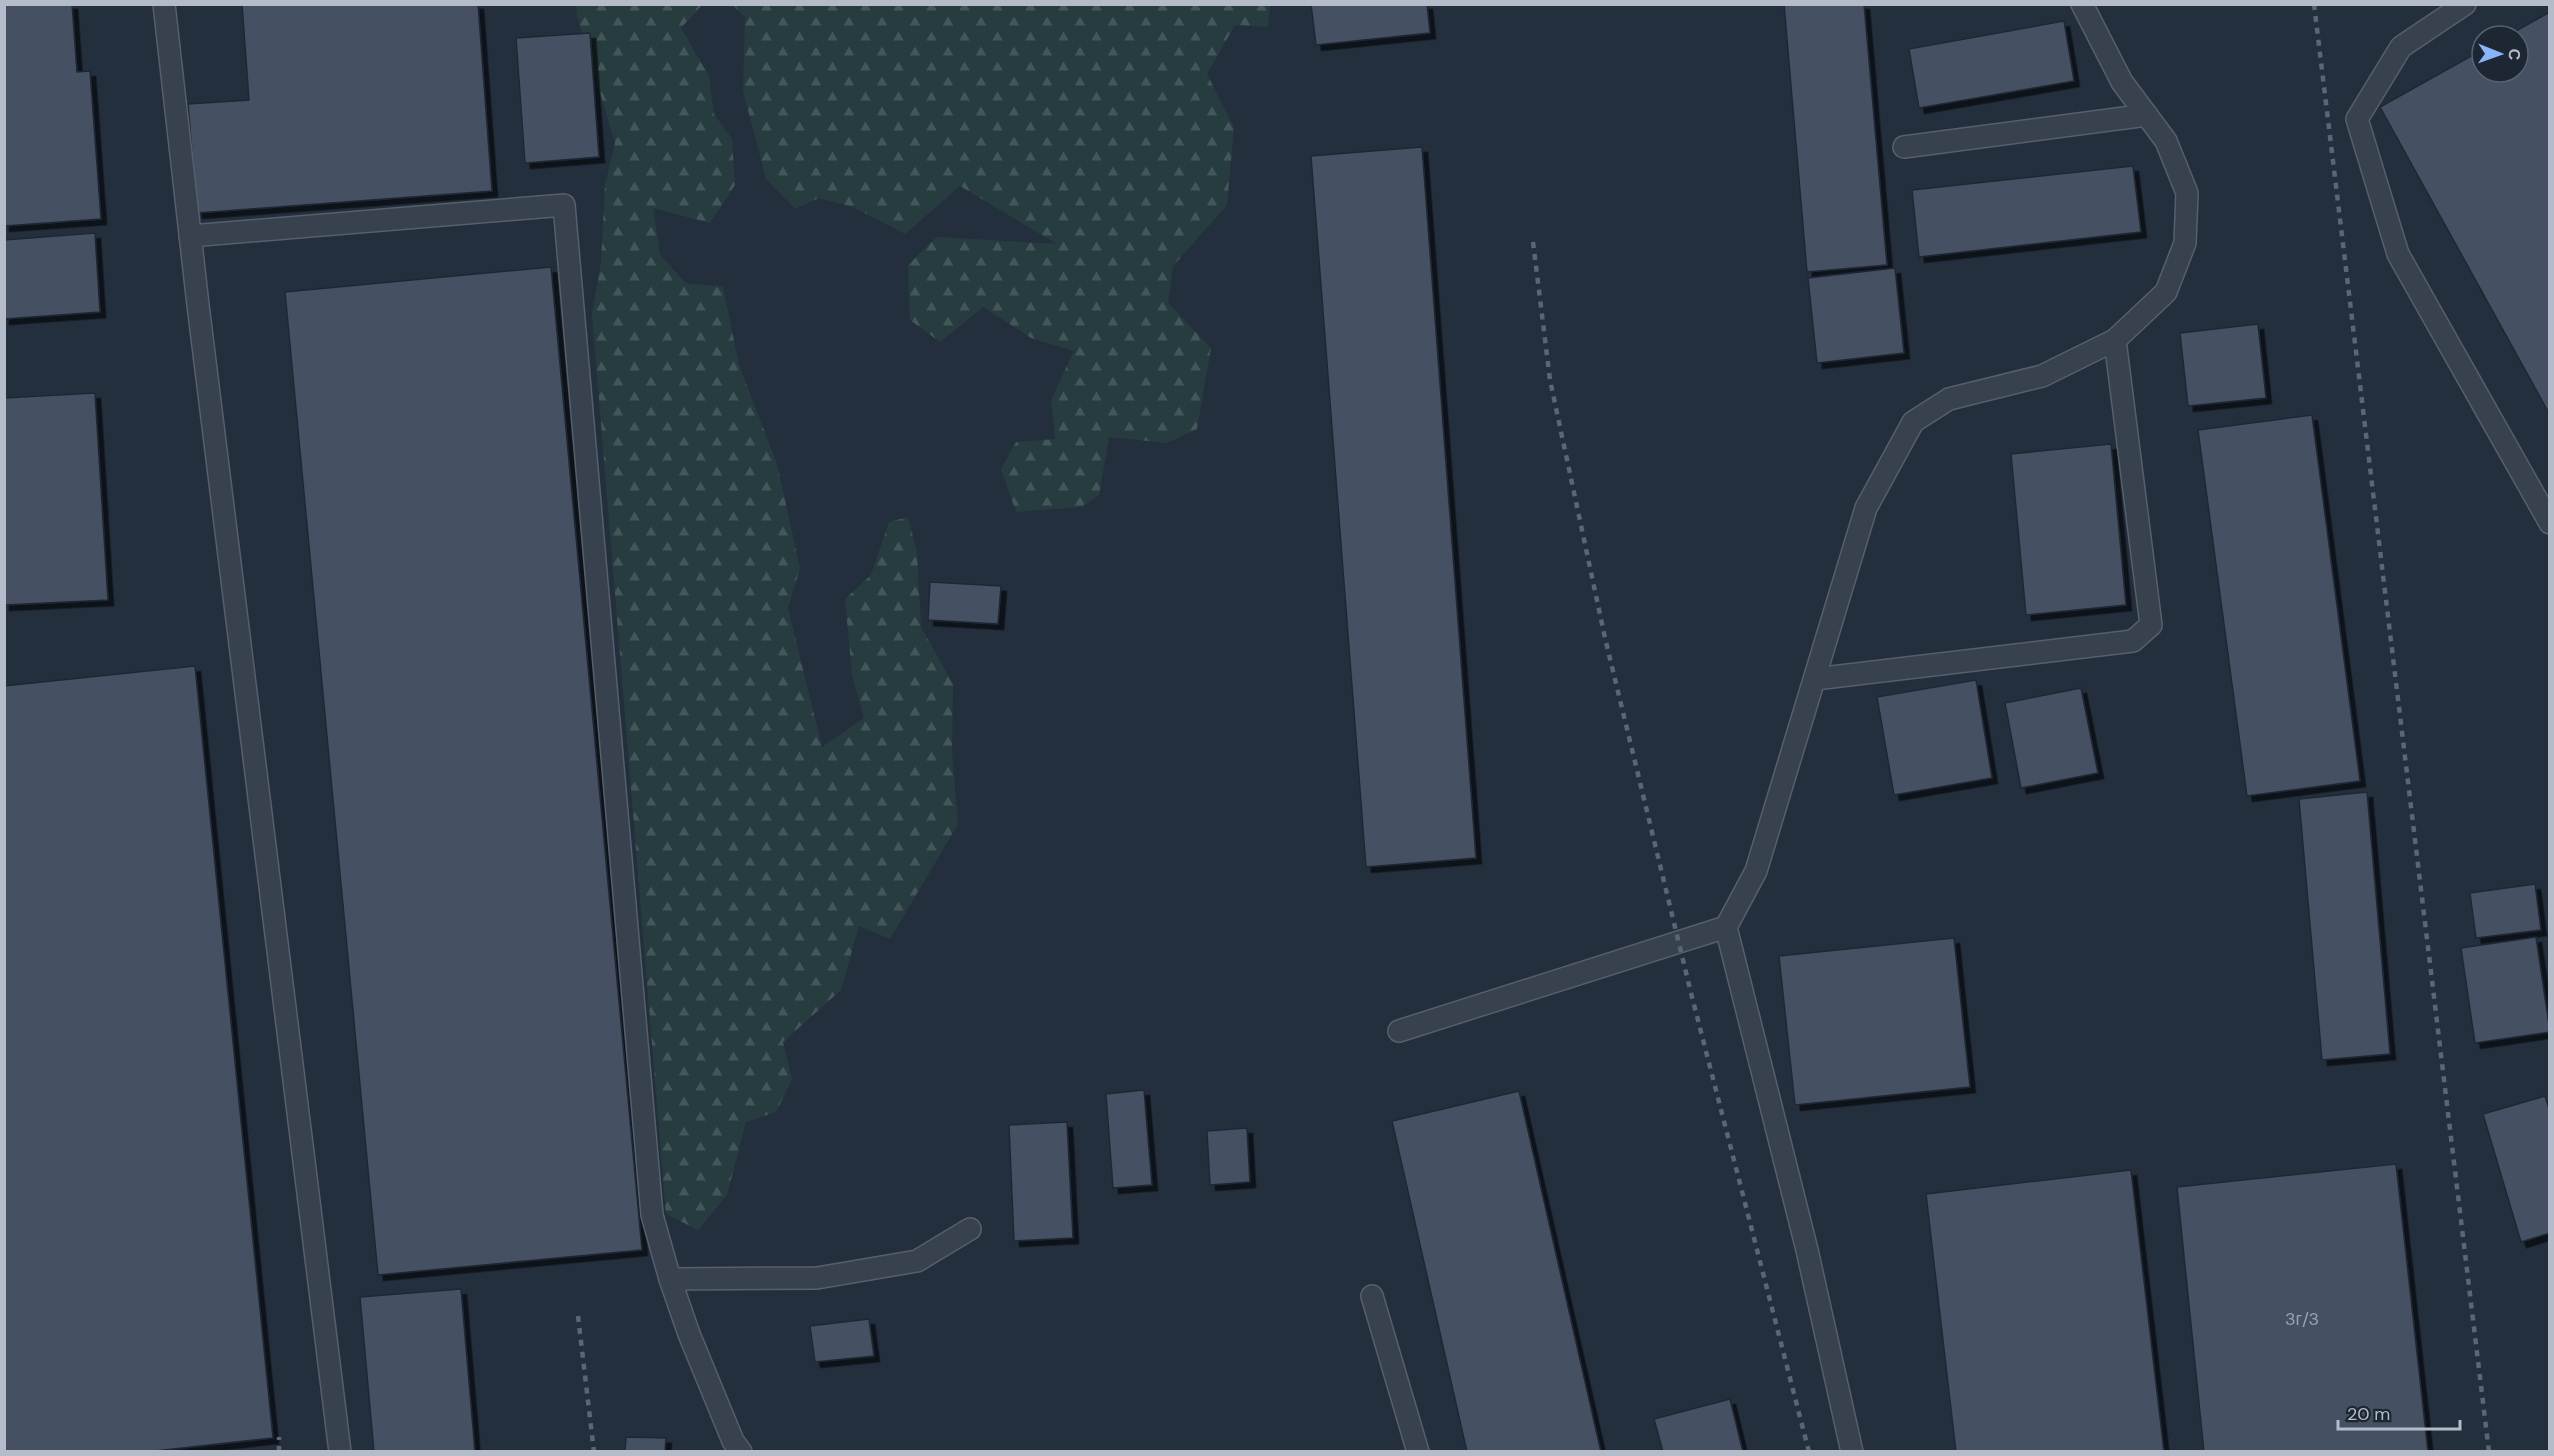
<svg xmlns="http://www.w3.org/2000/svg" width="2554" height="1456" font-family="'DM Sans',sans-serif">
  <defs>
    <pattern id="forest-firs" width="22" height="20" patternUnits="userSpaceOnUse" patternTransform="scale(1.5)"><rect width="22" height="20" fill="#263c3f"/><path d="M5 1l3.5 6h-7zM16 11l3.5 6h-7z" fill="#435659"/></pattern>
    <filter id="shadow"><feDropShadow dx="5.5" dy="5.5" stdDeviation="0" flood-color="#0009"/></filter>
  </defs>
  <rect width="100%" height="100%" fill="#242f3e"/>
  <g fill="url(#forest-firs)">
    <polygon points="576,5 702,5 681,28 709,76 714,114 732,139 735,185 710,223 653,208 660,255 686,283 723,287 739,365 777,464 800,568 788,608 822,747 864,718 852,675 845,599 871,575 889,522 908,517 917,553 921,627 953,684 952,753 958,824 890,939 859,926 841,990 783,1042 792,1079 776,1112 746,1122 727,1195 698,1230 666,1214 592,314 601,262 605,184 615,143 577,16"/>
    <polygon points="733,5 1270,5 1268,27 1235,25 1207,74 1234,127 1227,205 1173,266 1168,303 1211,348 1197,429 1167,443 1109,437 1099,495 1081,507 1016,512 1001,469 1016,442 1055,439 1051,400 1074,351 1031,338 983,307 940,342 910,320 908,265 937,237 1057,244 960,186 905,234 853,207 819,198 795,209 766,179 743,91 745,17"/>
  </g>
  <g fill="#455162" stroke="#1f2835" stroke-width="1.5" filter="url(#shadow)">
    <polygon points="4,4 72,4 77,72 90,71 101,219 4,226"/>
    <polygon points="242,4 478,4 492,191 197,213 188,104 249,100"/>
    <polygon points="1311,4 1427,4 1430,33 1316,45"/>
    <polygon points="1784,4 1864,4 1887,265 1807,272"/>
    <polygon points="2550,12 2550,415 2380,107 2482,50 2482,72 2518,72 2518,36 2507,36"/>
    <polygon points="2064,21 2074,81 1919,108 1909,49"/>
    <polygon points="590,33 599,157 525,163 516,38"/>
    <polygon points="1422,147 1476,858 1366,867 1311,156"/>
    <polygon points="2133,166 2141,232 1919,257 1912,190"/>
    <polygon points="95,233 100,312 4,319 4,240"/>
    <polygon points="551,267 642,1250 378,1275 285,292"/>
    <polygon points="1895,268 1904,353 1817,363 1808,278"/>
    <polygon points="2258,324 2266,398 2188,406 2180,333"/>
    <polygon points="95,393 108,600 4,605 4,398"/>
    <polygon points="2312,415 2360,781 2247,796 2198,430"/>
    <polygon points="2111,444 2126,605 2026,615 2011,454"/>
    <polygon points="930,582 1001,586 998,624 928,620"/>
    <polygon points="195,666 273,1438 146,1452 4,1452 4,686"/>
    <polygon points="1976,680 1992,778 1894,795 1877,697"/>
    <polygon points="2081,688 2098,773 2021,788 2005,703"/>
    <polygon points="2367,792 2390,1054 2322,1060 2299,799"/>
    <polygon points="2535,884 2541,930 2476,938 2470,893"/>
    <polygon points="2536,937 2550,1032 2475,1043 2461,948"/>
    <polygon points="1954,938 1970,1087 1795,1105 1779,956"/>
    <polygon points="1144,1090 1152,1185 1113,1188 1106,1094"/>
    <polygon points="1519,1091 1601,1452 1467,1452 1392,1121"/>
    <polygon points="2545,1096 2550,1112 2550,1233 2521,1242 2483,1114"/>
    <polygon points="1067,1122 1073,1238 1014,1241 1009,1125"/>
    <polygon points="1247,1128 1250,1182 1210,1185 1207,1131"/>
    <polygon points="2396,1164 2428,1452 2204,1452 2177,1187"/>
    <polygon points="2131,1170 2164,1452 1956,1452 1926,1194"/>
    <polygon points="461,1289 475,1452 374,1452 360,1297"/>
    <polygon points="869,1319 874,1356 815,1362 810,1326"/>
    <polygon points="1730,1399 1743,1452 1663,1452 1654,1419"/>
    <polygon points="626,1437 666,1438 665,1452 625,1452"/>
  </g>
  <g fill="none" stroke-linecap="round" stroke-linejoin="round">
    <g stroke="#565f6c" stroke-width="24">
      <g id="lane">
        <polyline points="164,4 198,305 340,1452"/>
        <polyline points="2465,4 2401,47 2357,119 2398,254 2550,523"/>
        <polyline points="1904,147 2147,115"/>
        <polyline points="190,236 564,205 652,1215 670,1279 689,1334 733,1441 741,1452"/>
        <polyline points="1815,679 2133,641 2151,625 2115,340"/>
        <polyline points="1399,1031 1726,927"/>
        <polyline points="670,1279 817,1278 917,1261 970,1229"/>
        <polyline points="1372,1296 1418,1452"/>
        <polyline points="1852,1452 1807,1250 1726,927 1756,871 1866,508 1913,422 1949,399 2042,376 2115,340 2166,292 2185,243 2187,193 2166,141 2122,82 2082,4"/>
      </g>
    </g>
    <use href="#lane" stroke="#38414e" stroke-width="21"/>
    <g stroke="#5a6575" stroke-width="4.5" stroke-dasharray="6 6" stroke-linecap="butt">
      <polyline points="2314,4 2489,1452"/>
      <polyline points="1533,242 1550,380 1605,638 1691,993 1809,1452"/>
      <polyline points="578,1316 594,1452"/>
      <polyline points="279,1452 279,1437"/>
    </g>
  </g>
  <g text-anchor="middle" stroke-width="5" stroke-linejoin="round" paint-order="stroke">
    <g font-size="18" fill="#98a1af">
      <text x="2302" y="1325">3г/3</text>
    </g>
  </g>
  <rect width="2554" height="1456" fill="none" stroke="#b4bcc9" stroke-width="12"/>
  <g transform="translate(2500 54) rotate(91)"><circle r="28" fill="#1d2633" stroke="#59626f" stroke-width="1.5"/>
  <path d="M0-4.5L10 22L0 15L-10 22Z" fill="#8ab4f8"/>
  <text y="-9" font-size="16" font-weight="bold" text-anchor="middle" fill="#b4bcc9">С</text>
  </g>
  <path d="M2338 1420v9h122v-9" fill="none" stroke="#b4bcc9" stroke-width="3"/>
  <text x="2347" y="1420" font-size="18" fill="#b4bcc9" stroke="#1d2633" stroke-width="4.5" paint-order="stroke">20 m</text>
</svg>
